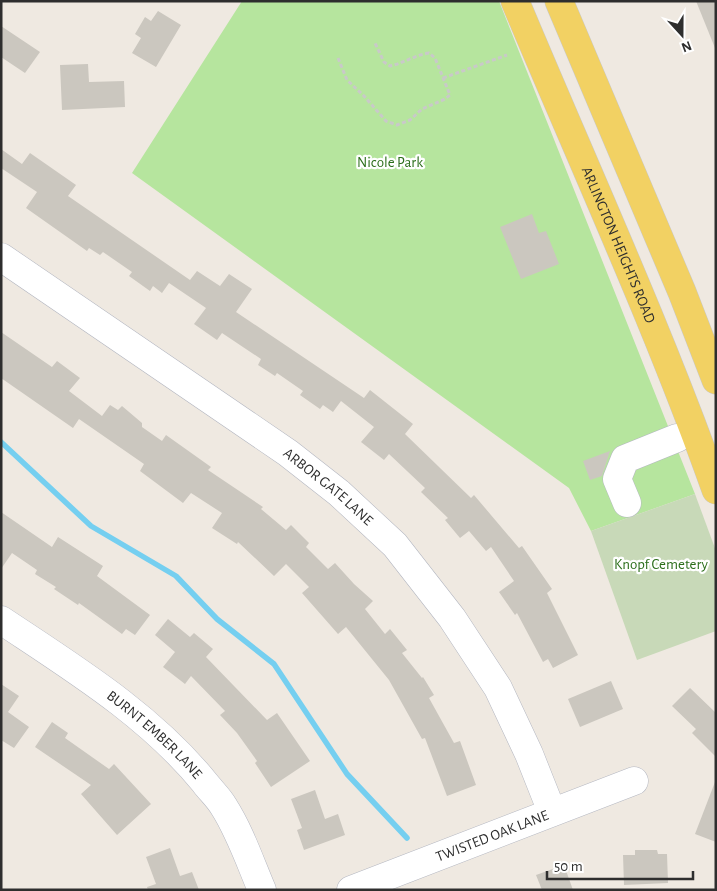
<svg xmlns="http://www.w3.org/2000/svg" width="717" height="891" font-family="'Alegreya Sans',sans-serif">
  <rect width="100%" height="100%" fill="#efe9e1"/>
  <polygon fill="#b6e59e" points="242,1 499,1 695,494 591,531 569,488 132,173"/>
  <polygon fill="#c8d9b8" points="695,494 716,551 716,631 637,660 591,531"/>
  <g fill="none" stroke-linecap="round" stroke-linejoin="round">
    <polyline stroke="#75cff0" stroke-width="5.5" points="1,442 91,526 176,576 217,619 274,664 347,774 407,838"/>
  </g>
  <g fill="#cbc7bf">
    <polygon points="696,1 716,1 716,48 715,48"/>
    <polygon points="158,11 181,25 156,67 132,53 141,38 135,34 145,17 151,21"/>
    <polygon points="1,26 40,52 25,73 1,57"/>
    <polygon points="88,64 89,82 124,81 125,107 62,110 60,65"/>
    <polygon points="1,149 22,164 30,153 76,185 68,196 190,280 197,271 220,286 229,274 252,289 236,312 364,398 370,390 413,424 405,434 471,498 474,495 519,548 522,546 552,589 547,593 578,655 553,668 548,659 543,662 517,613 515,615 499,592 514,581 491,547 486,551 469,531 460,538 445,520 448,518 421,492 425,488 389,454 384,460 361,442 374,427 341,401 333,412 323,405 320,409 300,395 303,391 277,373 275,376 258,365 261,359 222,333 217,340 194,324 206,308 169,283 162,293 153,286 150,291 129,276 132,272 103,252 100,255 89,248 87,251 26,208 37,192 1,168"/>
    <polygon points="532,214 539,233 546,231 559,264 521,279 500,227"/>
    <polygon points="1,332 52,367 57,361 80,378 69,391 102,416 110,405 118,410 122,406 142,423 142,427 162,441 166,435 211,467 208,470 263,507 261,509 286,530 291,525 309,543 306,547 328,569 335,563 354,584 373,601 365,609 385,634 390,629 407,650 402,653 422,678 423,677 434,695 429,698 454,743 460,741 476,785 447,796 425,738 422,739 389,680 346,627 338,634 302,593 309,587 286,564 274,576 238,542 237,544 212,528 222,513 191,493 183,503 140,471 144,464 79,419 73,428 1,378"/>
    <polygon points="610,451 602,476 590,480 583,461"/>
    <polygon points="1,512 52,547 58,537 103,566 97,576 150,615 135,635 126,629 122,634 79,603 78,605 54,589 56,587 35,574 37,570 12,553 1,569"/>
    <polygon points="168,619 190,637 194,633 213,649 206,657 267,720 277,713 310,761 271,787 255,763 257,761 237,733 220,715 225,711 191,676 185,684 163,667 175,652 155,635"/>
    <polygon points="611,681 623,709 580,727 568,699"/>
    <polygon points="1,684 19,696 8,712 29,727 14,748 1,740"/>
    <polygon points="690,688 716,713 716,757 692,733 696,729 672,706"/>
    <polygon points="52,722 68,733 65,738 109,769 114,764 151,804 117,835 81,794 91,785 35,747"/>
    <polygon points="715,782 716,783 716,842 695,834"/>
    <polygon points="315,790 325,819 338,814 345,835 304,850 297,830 302,828 291,799"/>
    <polygon points="170,848 180,876 192,872 199,890 148,890 147,887 156,884 146,857"/>
    <polygon points="635,850 657,850 658,854 667,854 668,883 624,885 623,855 635,855"/>
    <polygon points="564,865 573,890 542,890 536,875"/>
  </g>
  <g fill="none" stroke-linecap="round" stroke-linejoin="round">
    <g stroke="#b4b7c1" stroke-width="29">
      <g id="minor">
        <path id="s1" d="M1 257 288 453 339 493 395 545 452 618 498 688 529 754 552 812"/>
        <polyline points="627,503 617,479 625,459 677,438"/>
        <path id="s2" d="M1 620C73 668 150 715 205 783 211 791 219 798 224 807 240 832 250 862 262 890"/>
        <path id="s3" d="M351 890 634 781"/>
      </g>
    </g>
    <g stroke="#c9c9c9" stroke-width="29">
      <g id="major">
        <path id="s4" d="M515 1C583 164 657 324 716 490"/>
        <polyline points="559,1 682,292 716,380"/>
      </g>
    </g>
    <g stroke="#c9c9c9" stroke-width="3" stroke-dasharray="4 2.5" stroke-linecap="butt">
      <path d="M338 58 347 80 364 96 386 121 397 125 410 120 422 109 445 99 450 95 435 58 429 53C415 55 404 63 390 66L384 62 375 43"/>
      <polyline points="443,78 507,55"/>
    </g>
    <use href="#minor" stroke="#fff" stroke-width="28"/>
    <use href="#major" stroke="#f2d163" stroke-width="28"/>
  </g>
  <g text-anchor="middle" stroke-width="4.5" stroke-linejoin="round" paint-order="stroke">
    <g font-size="15" fill="#2c6e1b" stroke="#fff">
      <text x="390" y="167">Nicole Park</text>
      <text x="661" y="569">Knopf Cemetery</text>
    </g>
    <g font-size="15" fill="#2e2e2e" stroke="#fff">
      <text dy="5" stroke="none"><textPath href="#s4" startOffset="265">ARLINGTON HEIGHTS ROAD</textPath></text>
      <text dy="5" stroke="none"><textPath href="#s1" startOffset="400">ARBOR GATE LANE</textPath></text>
      <text dy="5" stroke="none"><textPath href="#s2" startOffset="192">BURNT EMBER LANE</textPath></text>
      <text dy="5" stroke="none"><textPath href="#s3" startOffset="151">TWISTED OAK LANE</textPath></text>
    </g>
  </g>
  <rect width="717" height="891" fill="none" stroke="#2e2e2e" stroke-width="5"/>
  <g transform="translate(682 35) rotate(159)" stroke="#ffffff" stroke-width="4" paint-order="stroke">
  <path d="M0-4L9 19L0 12L-9 19Z" fill="#2e2e2e"/>
  <text y="-8" font-size="14" font-weight="bold" text-anchor="middle" fill="#2e2e2e">N</text>
  </g>
  <path d="M547 871v8h146v-8" fill="none" stroke="#2e2e2e" stroke-width="2.5"/>
  <text x="554" y="871" font-size="15" fill="#2e2e2e" stroke="#ffffff" stroke-width="4" paint-order="stroke">50 m</text>
</svg>
